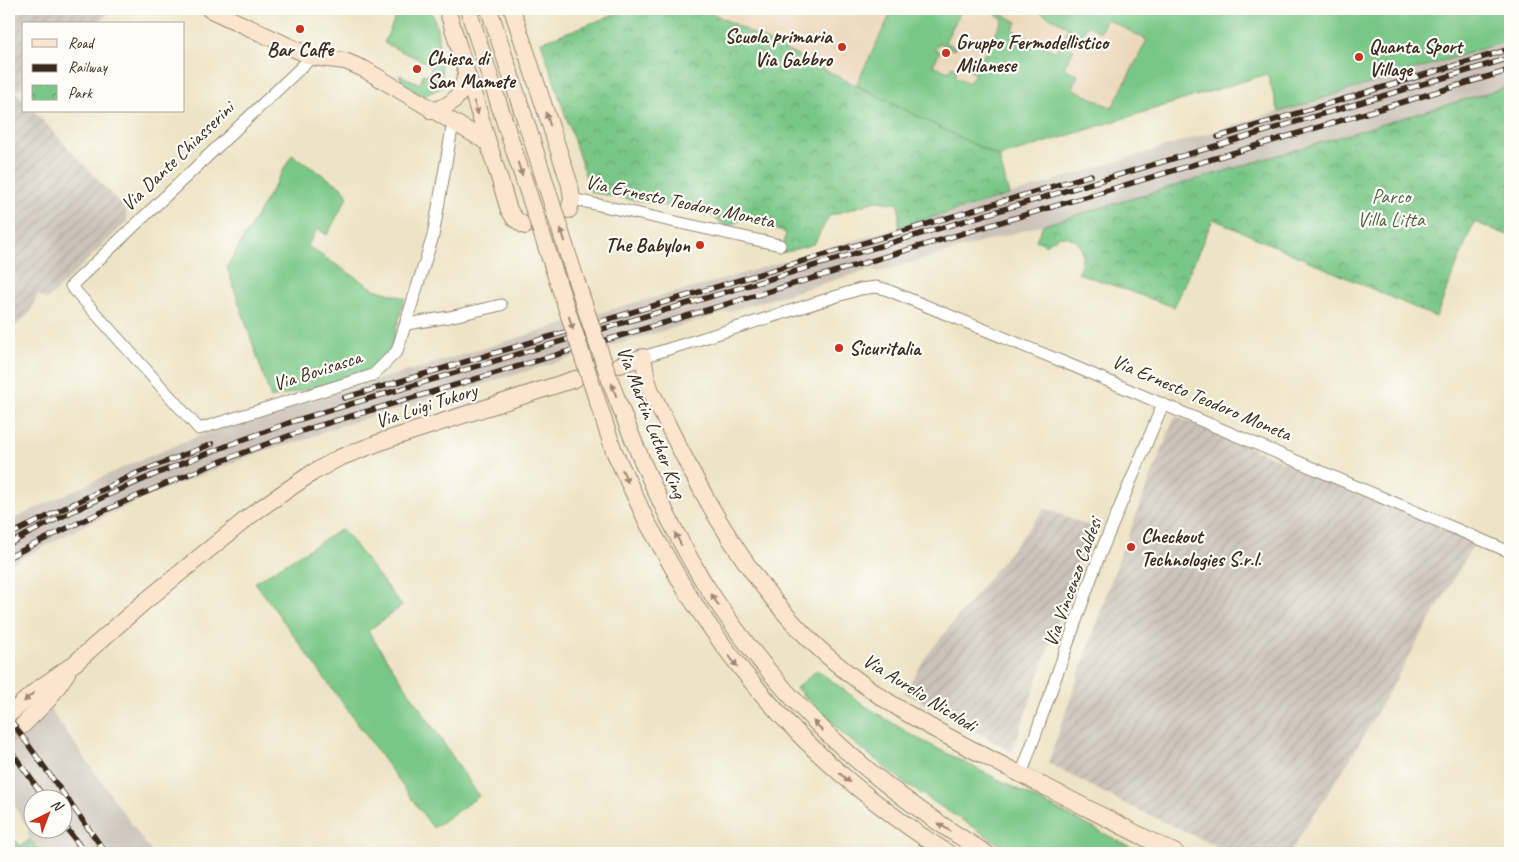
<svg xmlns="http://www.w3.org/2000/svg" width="1519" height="862" font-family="Caveat,sans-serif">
  <defs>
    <pattern id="industrial-furrows" width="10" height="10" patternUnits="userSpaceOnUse" patternTransform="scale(1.25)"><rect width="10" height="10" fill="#cbc2b8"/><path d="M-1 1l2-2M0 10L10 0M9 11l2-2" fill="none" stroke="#afa79e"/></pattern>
    <pattern id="park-crowns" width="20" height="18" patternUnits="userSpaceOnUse" patternTransform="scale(1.25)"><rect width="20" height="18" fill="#79c787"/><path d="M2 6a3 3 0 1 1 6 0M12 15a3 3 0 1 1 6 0" fill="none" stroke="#64a26e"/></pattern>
  </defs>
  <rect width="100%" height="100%" fill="#fdfcf7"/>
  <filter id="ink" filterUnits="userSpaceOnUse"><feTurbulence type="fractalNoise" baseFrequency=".02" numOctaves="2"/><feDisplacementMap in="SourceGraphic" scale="10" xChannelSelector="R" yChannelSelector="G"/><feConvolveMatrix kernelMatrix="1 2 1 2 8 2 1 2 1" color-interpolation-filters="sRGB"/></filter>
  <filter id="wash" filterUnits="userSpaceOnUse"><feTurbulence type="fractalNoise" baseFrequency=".0096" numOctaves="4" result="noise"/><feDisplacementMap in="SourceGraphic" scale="20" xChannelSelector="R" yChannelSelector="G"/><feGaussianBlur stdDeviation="1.12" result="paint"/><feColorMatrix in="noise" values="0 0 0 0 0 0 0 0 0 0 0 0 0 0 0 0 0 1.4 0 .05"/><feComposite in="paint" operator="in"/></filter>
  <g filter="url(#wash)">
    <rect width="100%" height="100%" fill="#ede4c5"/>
    <polygon fill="#ecd7ba" points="704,9 1249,9 1267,74 999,157"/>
    <g fill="url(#industrial-furrows)">
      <polygon points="9,9 113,9 96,24 24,24 24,86 16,92 24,101 24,111 34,111 126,210 127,221 47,300 38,294 30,313 9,332"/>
      <polygon points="1175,416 1475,542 1350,759 1289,853 1231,853 1123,803 1048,763 1118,561"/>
      <polygon points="1045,508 1091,527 1012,752 904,692 928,654"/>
    </g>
    <g fill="#cbc2b8" fill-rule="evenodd">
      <polygon points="1510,40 1510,86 1143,196 879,272 872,269 327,430 305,440 266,450 162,490 87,524 9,565 9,521 126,466 194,438 243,421 633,303 700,286 1009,195"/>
      <path d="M50 709 152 853H43L29 840 28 829 9 796V748ZM32 800H62V830H32Z"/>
    </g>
    <g fill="#79c787" stroke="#5a7852">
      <polygon points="399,9 431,9 437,28 443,87 424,96 400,83 400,75 420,84 423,74 427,75 431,70 429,64 384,43"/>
      <polygon points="893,9 962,9 945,42 956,47 954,50 939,43 935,49 940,52 933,65 948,72 952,66 958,69 955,76 969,83 975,73 970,71 973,64 978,66 1003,19 996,15 998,12 1017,22 1013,30 1056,52 1061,42 1074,49 1064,68 1078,75 1072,88 1112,108 1147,40 1107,19 1100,32 1087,25 1078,43 1064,37 1069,27 1034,9 1510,9 1510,40 1279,112 1267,74 999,157 856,85"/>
      <polygon points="292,155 343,188 348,196 327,235 318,229 307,246 374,289 405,298 389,354 374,372 271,398 227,267"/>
      <polygon points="342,529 402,606 368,631 479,796 433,828 255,582"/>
      <polygon points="817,670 867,707 915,737 1142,853 1013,853 906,784 844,735 796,688"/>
    </g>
    <g fill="url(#park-crowns)" stroke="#5a7852">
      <polygon points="629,9 704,9 999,157 1009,195 899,227 899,204 876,201 829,216 814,244 782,253 786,233 743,219 727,227 709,214 591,192 541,42"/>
      <path d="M1510 86V236L1474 222 1436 317 1213 219 1174 307 1078 273C1086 253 1084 237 1059 236L1046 245 1036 240 1043 225Z"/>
      <polygon points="13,838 21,846 29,840 43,853 9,853 9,841"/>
    </g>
  </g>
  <g filter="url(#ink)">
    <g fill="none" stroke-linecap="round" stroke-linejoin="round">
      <polyline stroke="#c9bfa4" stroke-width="16" stroke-dasharray="16 8" stroke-linecap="butt" points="9,739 22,726"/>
      <g stroke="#948772" stroke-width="13">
        <g id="street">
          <polyline points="312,57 71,286 199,429 373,375 397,351 433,236 453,123"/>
          <polyline points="572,199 780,245"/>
          <polyline points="407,324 449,317 501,305"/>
          <polyline points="643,357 860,289 876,287 885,289 1073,366 1510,552"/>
          <polyline points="1021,775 1098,559 1163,404"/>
        </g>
      </g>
      <g stroke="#948772" stroke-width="18">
        <g id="secondary">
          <polyline points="209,9 312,57 345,61 364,69 487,142"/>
          <polyline points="447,9 509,210 515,219 525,226"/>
          <polyline points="468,9 505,123"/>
          <polyline points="489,9 524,116"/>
          <polyline points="512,9 570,185 572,199 569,210"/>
          <path d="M432 111C455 104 461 97 466 74"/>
          <path d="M620 365 643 357 647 379 651 391C693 477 736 564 803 633 867 699 953 740 1034 781 1082 805 1128 830 1176 853"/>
          <path d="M703 581C778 699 867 781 986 853"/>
          <path d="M686 591C757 702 837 783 948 853"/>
          <polyline points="12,712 38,689 75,663 143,603 255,512 312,473 339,458 386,440 575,379"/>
          <polyline points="22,726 49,699 67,673"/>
        </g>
      </g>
      <use href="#street" stroke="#fff" stroke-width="11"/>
      <use href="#secondary" stroke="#fce5cf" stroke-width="16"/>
      <g stroke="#3b2a1e" stroke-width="5.5">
        <g id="rail">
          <polyline points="1218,137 1510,49"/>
          <polyline points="344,398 1091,175"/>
          <polyline points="9,535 137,473 212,444"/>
          <path d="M9 544C100 494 197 456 294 421L1510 58"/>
          <path d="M9 557C106 507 205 465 308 429L1510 70"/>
          <polyline points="9,718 106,853"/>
          <polyline points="9,748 46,800"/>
          <polyline points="62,822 85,853"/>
        </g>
      </g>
      <use href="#rail" stroke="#fdfcf7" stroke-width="4" stroke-dasharray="11" stroke-linecap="butt"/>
      <g stroke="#948772" stroke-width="18" stroke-linecap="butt">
        <g id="secondary-bridge">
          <path d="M524 116C576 274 617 438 703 581"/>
          <polyline points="505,123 614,451 647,522 686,591"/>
        </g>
      </g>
      <use href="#secondary-bridge" stroke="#fce5cf" stroke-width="16"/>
    </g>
    <defs><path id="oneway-solid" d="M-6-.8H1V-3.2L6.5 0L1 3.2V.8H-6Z" transform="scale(1.25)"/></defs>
    <g fill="#9c8876">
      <use href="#oneway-solid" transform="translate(476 108) rotate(73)"/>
      <use href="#oneway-solid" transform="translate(548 119) rotate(-108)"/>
      <use href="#oneway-solid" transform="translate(520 169) rotate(72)"/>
      <use href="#oneway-solid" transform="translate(563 235) rotate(-108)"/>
      <use href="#oneway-solid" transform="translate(571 323) rotate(72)"/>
      <use href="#oneway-solid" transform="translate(614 390) rotate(-109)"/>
      <use href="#oneway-solid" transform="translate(625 476) rotate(66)"/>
      <use href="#oneway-solid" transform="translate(678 539) rotate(-118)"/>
      <use href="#oneway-solid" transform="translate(715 600) rotate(-124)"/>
      <use href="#oneway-solid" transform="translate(733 661) rotate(53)"/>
      <use href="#oneway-solid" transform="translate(29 697) rotate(138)"/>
      <use href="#oneway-solid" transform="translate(818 726) rotate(-136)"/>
      <use href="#oneway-solid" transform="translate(845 778) rotate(41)"/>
      <use href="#oneway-solid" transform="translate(944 827) rotate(-147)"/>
    </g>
  </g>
  <g fill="#c8321e" stroke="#fdfcf7" stroke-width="2">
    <circle cx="300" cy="29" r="5"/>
    <circle cx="842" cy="47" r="5"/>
    <circle cx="946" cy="53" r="5"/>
    <circle cx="1359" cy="57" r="5"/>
    <circle cx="417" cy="69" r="5"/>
    <circle cx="700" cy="245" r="5"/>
    <circle cx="839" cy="348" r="5"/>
    <circle cx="1131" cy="547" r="5"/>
  </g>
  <g text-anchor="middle" stroke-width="4.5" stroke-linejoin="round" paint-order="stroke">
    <g font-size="20" font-weight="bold" fill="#3b2a1e" stroke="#fdfcf7" text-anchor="start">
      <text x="832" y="43" text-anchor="end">Scuola primaria<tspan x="832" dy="23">Via Gabbro</tspan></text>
      <text x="956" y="49">Gruppo Fermodellistico<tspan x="956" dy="23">Milanese</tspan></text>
      <text x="1369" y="53">Quanta Sport<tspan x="1369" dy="23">Village</tspan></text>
      <text x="300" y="56" text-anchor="middle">Bar Caffe</text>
      <text x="427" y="65">Chiesa di<tspan x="427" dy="23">San Mamete</tspan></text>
      <text x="690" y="252" text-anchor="end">The Babylon</text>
      <text x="849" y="355">Sicuritalia</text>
      <text x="1141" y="543">Checkout<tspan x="1141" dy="23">Technologies S.r.l.</tspan></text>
    </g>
    <g font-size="20" fill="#3b2a1e" stroke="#fdfcf7">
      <text transform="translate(177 156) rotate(-44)" y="7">Via Dante Chiasserini</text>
      <text transform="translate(680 201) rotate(12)" y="7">Via Ernesto Teodoro Moneta</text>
      <text transform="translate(317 370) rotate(-18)" y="7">Via Bovisasca</text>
      <text transform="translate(1202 397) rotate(23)" y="7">Via Ernesto Teodoro Moneta</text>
      <text transform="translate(426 405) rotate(-18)" y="7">Via Luigi Tukory</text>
      <text transform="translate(652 422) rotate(69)" y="7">Via Martin Luther King</text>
      <text transform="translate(1072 582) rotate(-70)" y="7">Via Vincenzo Caldesi</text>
      <text transform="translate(920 692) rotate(32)" y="7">Via Aurelio Nicolodi</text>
    </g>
    <g font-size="20" fill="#516143" stroke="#fdfcf7">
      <text x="1391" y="203">Parco<tspan x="1391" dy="23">Villa Litta</tspan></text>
    </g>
  </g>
  <rect width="1519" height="862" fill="none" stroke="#fdfcf7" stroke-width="30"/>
  <rect x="22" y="22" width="162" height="90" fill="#fdfcf7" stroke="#afa8a0"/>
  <rect x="32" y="39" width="25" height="8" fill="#fce5cf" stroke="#afa8a0"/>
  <text x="68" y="48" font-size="15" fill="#3b2a1e">Road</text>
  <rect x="32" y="64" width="25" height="8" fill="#3b2a1e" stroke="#afa8a0"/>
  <text x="68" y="72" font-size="15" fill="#3b2a1e">Railway</text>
  <rect x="32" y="85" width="25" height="15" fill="url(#park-crowns)" stroke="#afa8a0"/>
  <text x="68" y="98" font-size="15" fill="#3b2a1e">Park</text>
  <g transform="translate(48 814) rotate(42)"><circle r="24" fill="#fdfcf7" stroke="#afa8a0"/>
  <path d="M0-4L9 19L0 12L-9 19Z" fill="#c8321e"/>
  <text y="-8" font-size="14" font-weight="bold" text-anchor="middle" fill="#3b2a1e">N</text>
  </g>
</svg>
